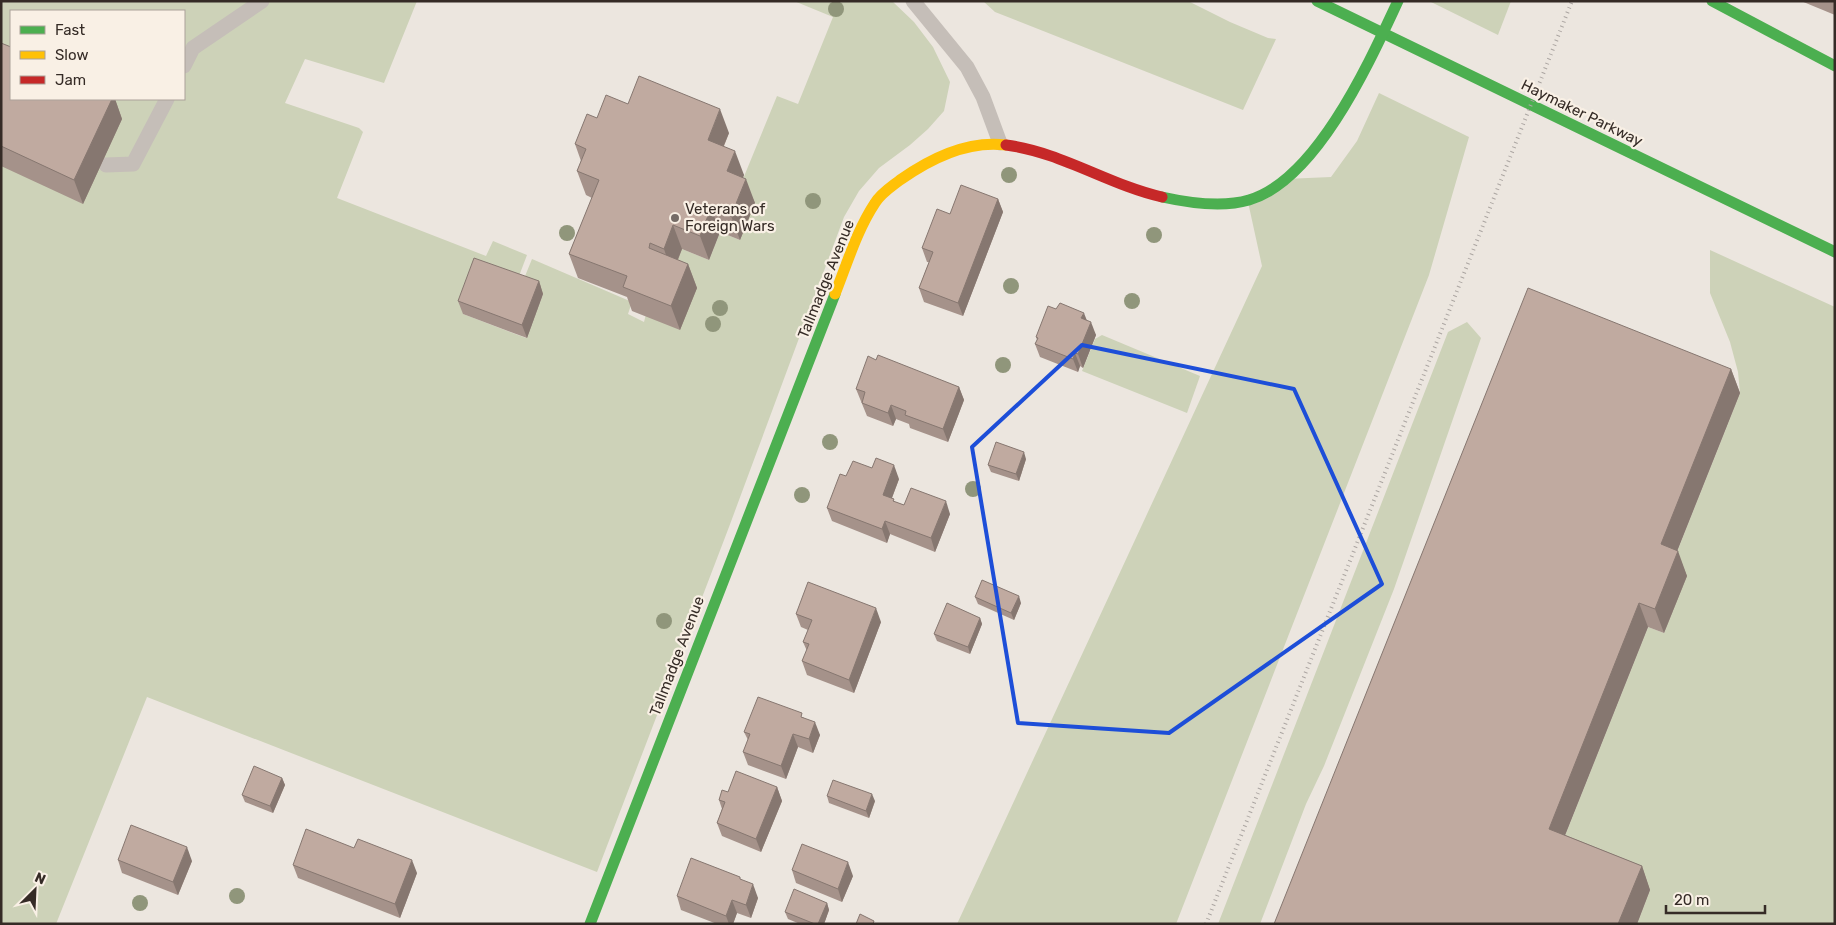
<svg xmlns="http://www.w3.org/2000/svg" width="1836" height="925" font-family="Rubik,sans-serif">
  <rect width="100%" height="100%" fill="#ece6df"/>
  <g fill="#cdd2b8" fill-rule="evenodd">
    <path d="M1 1H417L384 83 305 59 285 103 359 128 363 132 337 198 486 256 493 241 527 255 516 284 463 314 526 338 543 294 521 286 532 259 632 302 628 314 644 322 657 272 682 249 709 260 720 232 740 240 736 196 777 96 798 104 833 17 794 1H892L914 22 933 47 950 82 944 111 928 129 910 145 879 168 859 191 844 217 729 527 597 872 147 697 56 924H1ZM11 11H184V99H11Z"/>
    <polygon points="983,1 1188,1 1230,22 1268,38 1276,39 1243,110 995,12"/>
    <polygon points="1429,1 1511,1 1498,35"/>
    <polygon points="1379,93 1469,137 1429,275 1176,924 957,924 1262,266 1248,202 1285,179 1331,177 1357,141"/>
    <polygon points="1710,250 1835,307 1835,924 1637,924 1650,890 1558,853 1648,627 1664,633 1686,576 1670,569 1740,393 1738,372 1730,342 1710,293"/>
    <polygon points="1467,322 1481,338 1394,589 1324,766 1306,804 1260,924 1218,924 1448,332"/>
    <polygon points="1102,335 1200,376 1187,413 1082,371 1095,339"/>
  </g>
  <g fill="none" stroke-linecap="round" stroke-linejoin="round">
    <g stroke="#c5beb8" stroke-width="15">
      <polyline points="913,1 967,67 983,97 1000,143"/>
      <polyline points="184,66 193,48 262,1"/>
      <polyline points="106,165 133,164 167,99"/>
    </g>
    <g stroke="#4caf50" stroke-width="11">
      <polyline points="1317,1 1835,252"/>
      <polyline points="1712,1 1835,66"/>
      <path d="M1162 197C1189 203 1222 208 1249 200 1317 180 1370 61 1398 1"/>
      <polyline points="590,924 835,294"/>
    </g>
    <path stroke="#ffc107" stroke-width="11" d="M835 294C847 264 857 230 875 203 881 193 891 187 900 180 931 158 968 140 1006 145"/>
    <path stroke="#c62828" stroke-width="11" d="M1006 145C1061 152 1109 185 1162 197"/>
    <polyline stroke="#aca6a2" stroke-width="4" stroke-dasharray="1 4" stroke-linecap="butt" points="1206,924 1572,1"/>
  </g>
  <g fill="#90967b">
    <circle cx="836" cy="9" r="8"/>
    <circle cx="1009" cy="175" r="8"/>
    <circle cx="813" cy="201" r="8"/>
    <circle cx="567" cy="233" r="8"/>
    <circle cx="1154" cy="235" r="8"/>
    <circle cx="1011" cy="286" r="8"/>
    <circle cx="1132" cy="301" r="8"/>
    <circle cx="720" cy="308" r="8"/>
    <circle cx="713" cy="324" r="8"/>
    <circle cx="1003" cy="365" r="8"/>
    <circle cx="830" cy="442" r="8"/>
    <circle cx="973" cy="489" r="8"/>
    <circle cx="802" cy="495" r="8"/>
    <circle cx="664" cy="621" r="8"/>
    <circle cx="237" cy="896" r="8"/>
    <circle cx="140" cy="903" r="8"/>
  </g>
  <g fill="#a5928a">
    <polygon points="1801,1 1835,1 1835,15"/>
    <polygon points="1,43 11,99 115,99 122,119 83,204 1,166"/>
    <polygon points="628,104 729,133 724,146 744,175 743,177 755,203 740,240 720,232 709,260 682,249 678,260 688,264 697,288 680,330 632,311 627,297 578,278 569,254 592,198 586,195 577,171 581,161 575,144 597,118"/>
    <polygon points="998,199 1003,212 963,316 924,302 919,288 929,262 927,262 922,248 950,214"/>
    <polygon points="539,281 543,294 527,338 463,314 458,301"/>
    <polygon points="1086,320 1096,335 1083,368 1080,366 1078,372 1040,357 1035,344 1037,340 1036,337"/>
    <polygon points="876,360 959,387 964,400 948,442 910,428 909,424 896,419 893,426 867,416 856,389"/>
    <polygon points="1731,369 1740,393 1677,551 1687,576 1664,633 1648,627 1565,835 1642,866 1650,890 1637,924 1274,924"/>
    <polygon points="1026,459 1019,481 991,472 988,465"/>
    <polygon points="846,476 899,479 892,498 895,502 904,505 950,514 935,552 890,534 887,543 832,521 827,508"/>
    <polygon points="975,597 1021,603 1014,620 978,604"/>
    <polygon points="796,614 881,622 854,693 807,675 802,661 807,651 803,642 808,630 801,627"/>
    <polygon points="980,618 982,624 970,654 937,641 934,634"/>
    <polygon points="803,717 820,735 813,753 798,747 786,779 748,765 743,752 748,740 744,732"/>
    <polygon points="282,778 285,785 273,813 245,802 242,795"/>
    <polygon points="777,787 782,801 761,852 722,836 717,823 722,809 719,800 728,792"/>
    <polygon points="827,796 875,801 869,818 829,803"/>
    <polygon points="118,860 192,861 178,895 122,873"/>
    <polygon points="293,865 417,873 400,918 298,878"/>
    <polygon points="792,870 853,876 842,902 796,883"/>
    <polygon points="741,879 758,898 751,918 737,913 733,924 717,924 681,910 677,896"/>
    <polygon points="827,903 829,910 824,924 800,924 788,919 785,912"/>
  </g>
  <g fill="#867770">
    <polygon points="112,99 115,99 122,119 83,204 74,180"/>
    <polygon points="720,109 729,133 716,164 708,140"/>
    <polygon points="735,151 744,175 736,196 727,171"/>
    <polygon points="746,179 755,203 740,240 731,216"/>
    <polygon points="998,199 1003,212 963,316 958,303"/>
    <polygon points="711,208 720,232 709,260 700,236"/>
    <polygon points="673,225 682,249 672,273 664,249"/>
    <polygon points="688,264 697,288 680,330 671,306"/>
    <polygon points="539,281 543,294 527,338 522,325"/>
    <polygon points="1084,313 1089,326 1081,318"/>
    <polygon points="1091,322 1096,335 1083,368 1078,354"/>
    <polygon points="1075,353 1080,366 1078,372 1073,359"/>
    <polygon points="1731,369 1740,393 1670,569 1661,544"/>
    <polygon points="959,387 964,400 948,442 943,429"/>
    <polygon points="891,405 896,419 893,426 888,413"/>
    <polygon points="1024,452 1026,459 1019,481 1016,474"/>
    <polygon points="894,465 899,479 888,508 883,495"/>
    <polygon points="946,501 950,514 935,552 931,538"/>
    <polygon points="885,521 890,534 887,543 882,529"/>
    <polygon points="1678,551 1687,576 1664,633 1655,609"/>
    <polygon points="1019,596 1021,603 1014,620 1011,613"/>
    <polygon points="1639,603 1648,627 1558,853 1549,829"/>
    <polygon points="876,608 881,622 854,693 849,680"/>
    <polygon points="980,618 982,624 970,654 968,647"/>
    <polygon points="815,722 820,735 813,753 809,739"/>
    <polygon points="793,734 798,747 786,779 781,766"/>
    <polygon points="282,778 285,785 273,813 270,806"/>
    <polygon points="777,787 782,801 761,852 756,839"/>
    <polygon points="872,794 875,801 869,818 866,811"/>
    <polygon points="187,847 192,861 178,895 173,882"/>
    <polygon points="412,860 417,873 400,918 395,904"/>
    <polygon points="848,862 853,876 842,902 838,889"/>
    <polygon points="1642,866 1650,890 1637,924 1618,924"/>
    <polygon points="753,884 758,898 751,918 746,905"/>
    <polygon points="732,900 737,913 733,924 729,924 726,916"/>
    <polygon points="827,903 829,910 824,924 818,924"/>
  </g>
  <g fill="#c0aaa0" stroke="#867770">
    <polygon points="1,43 11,47 11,99 112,99 74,180 1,146"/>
    <polygon points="639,76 720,109 708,140 735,151 727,171 746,179 731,216 711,208 700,236 673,225 664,249 650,243 649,248 688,264 671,306 623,287 627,276 569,254 599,180 577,171 586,149 575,144 587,114 597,118 606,95 628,104"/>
    <polygon points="961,185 998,199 958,303 919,288 933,252 922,248 937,209 950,214"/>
    <polygon points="474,258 539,281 522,325 458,301"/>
    <polygon points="1528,288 1731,369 1661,544 1678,551 1655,609 1639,603 1549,829 1642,866 1618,924 1274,924"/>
    <polygon points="1060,303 1084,313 1081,318 1091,322 1078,354 1075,353 1073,359 1035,344 1038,338 1036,337 1048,306 1056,309"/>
    <polygon points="878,355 959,387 943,429 905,415 906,411 891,405 888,413 862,403 865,392 856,389 868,356 876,360"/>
    <polygon points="996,442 1024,452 1016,474 988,465"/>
    <polygon points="876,458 894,465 883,495 894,499 893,501 904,505 911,488 946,501 931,538 885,521 882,529 827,508 840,474 846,476 853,461 872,468"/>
    <polygon points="982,580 1019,596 1011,613 975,597"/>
    <polygon points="808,582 876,608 849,680 802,661 809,644 803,642 812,620 796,614"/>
    <polygon points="947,603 980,618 968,647 934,634"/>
    <polygon points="758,697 802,713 801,717 815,722 809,739 793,734 781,766 743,752 750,734 744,732"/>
    <polygon points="254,766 282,778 270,806 242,795"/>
    <polygon points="736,771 777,787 756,839 717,823 725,802 719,800 722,790 728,792"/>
    <polygon points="833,780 872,794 866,811 827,796"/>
    <polygon points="131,825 187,847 173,882 118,860"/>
    <polygon points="306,829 354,848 358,839 412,860 395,904 293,865"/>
    <polygon points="802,844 848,862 838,889 792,870"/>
    <polygon points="691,858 740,877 740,879 753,884 746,905 732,900 726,916 677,896"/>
    <polygon points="794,889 827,903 818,924 815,924 785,912"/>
    <polygon points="860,914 874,921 873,924 856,924"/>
  </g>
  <path fill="none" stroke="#1d4ed8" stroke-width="4" stroke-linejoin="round" d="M1082 345 1294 389 1382 584 1169 733 1018 723 972 447Z"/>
  <circle fill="#756c67" stroke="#f9f0e5" stroke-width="2" cx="675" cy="218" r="5"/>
  <g text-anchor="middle" stroke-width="4.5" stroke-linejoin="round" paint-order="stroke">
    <g font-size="15" fill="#352b26" stroke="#f9f0e5">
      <text transform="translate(1582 113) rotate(26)" y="5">Haymaker Parkway</text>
      <text transform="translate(826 279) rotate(-68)" y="5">Tallmadge Avenue</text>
      <text transform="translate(677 656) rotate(-69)" y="5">Tallmadge Avenue</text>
    </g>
    <g font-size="15" fill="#352b26" stroke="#f9f0e5" text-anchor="start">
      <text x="685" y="214">Veterans of<tspan x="685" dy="17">Foreign Wars</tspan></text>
    </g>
  </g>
  <rect width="1836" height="925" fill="none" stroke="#352b26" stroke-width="5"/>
  <rect x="10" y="10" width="175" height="90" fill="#f9f0e5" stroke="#aba199"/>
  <rect x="20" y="26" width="25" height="8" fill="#4caf50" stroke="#aba199"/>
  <text x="55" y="35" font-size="15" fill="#352b26">Fast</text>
  <rect x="20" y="51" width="25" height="8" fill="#ffc107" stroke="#aba199"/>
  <text x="55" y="60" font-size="15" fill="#352b26">Slow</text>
  <rect x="20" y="76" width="25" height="8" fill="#c62828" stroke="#aba199"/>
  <text x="55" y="85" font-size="15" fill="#352b26">Jam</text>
  <g transform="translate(35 890) rotate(24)" stroke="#f9f0e5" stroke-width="4" paint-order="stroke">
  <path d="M0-4L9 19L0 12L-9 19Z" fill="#352b26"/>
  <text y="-8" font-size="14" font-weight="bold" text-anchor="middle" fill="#352b26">N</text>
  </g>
  <path d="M1666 905v8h99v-8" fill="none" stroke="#352b26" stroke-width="2.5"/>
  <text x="1674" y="905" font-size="15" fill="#352b26" stroke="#f9f0e5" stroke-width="4" paint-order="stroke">20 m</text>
</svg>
